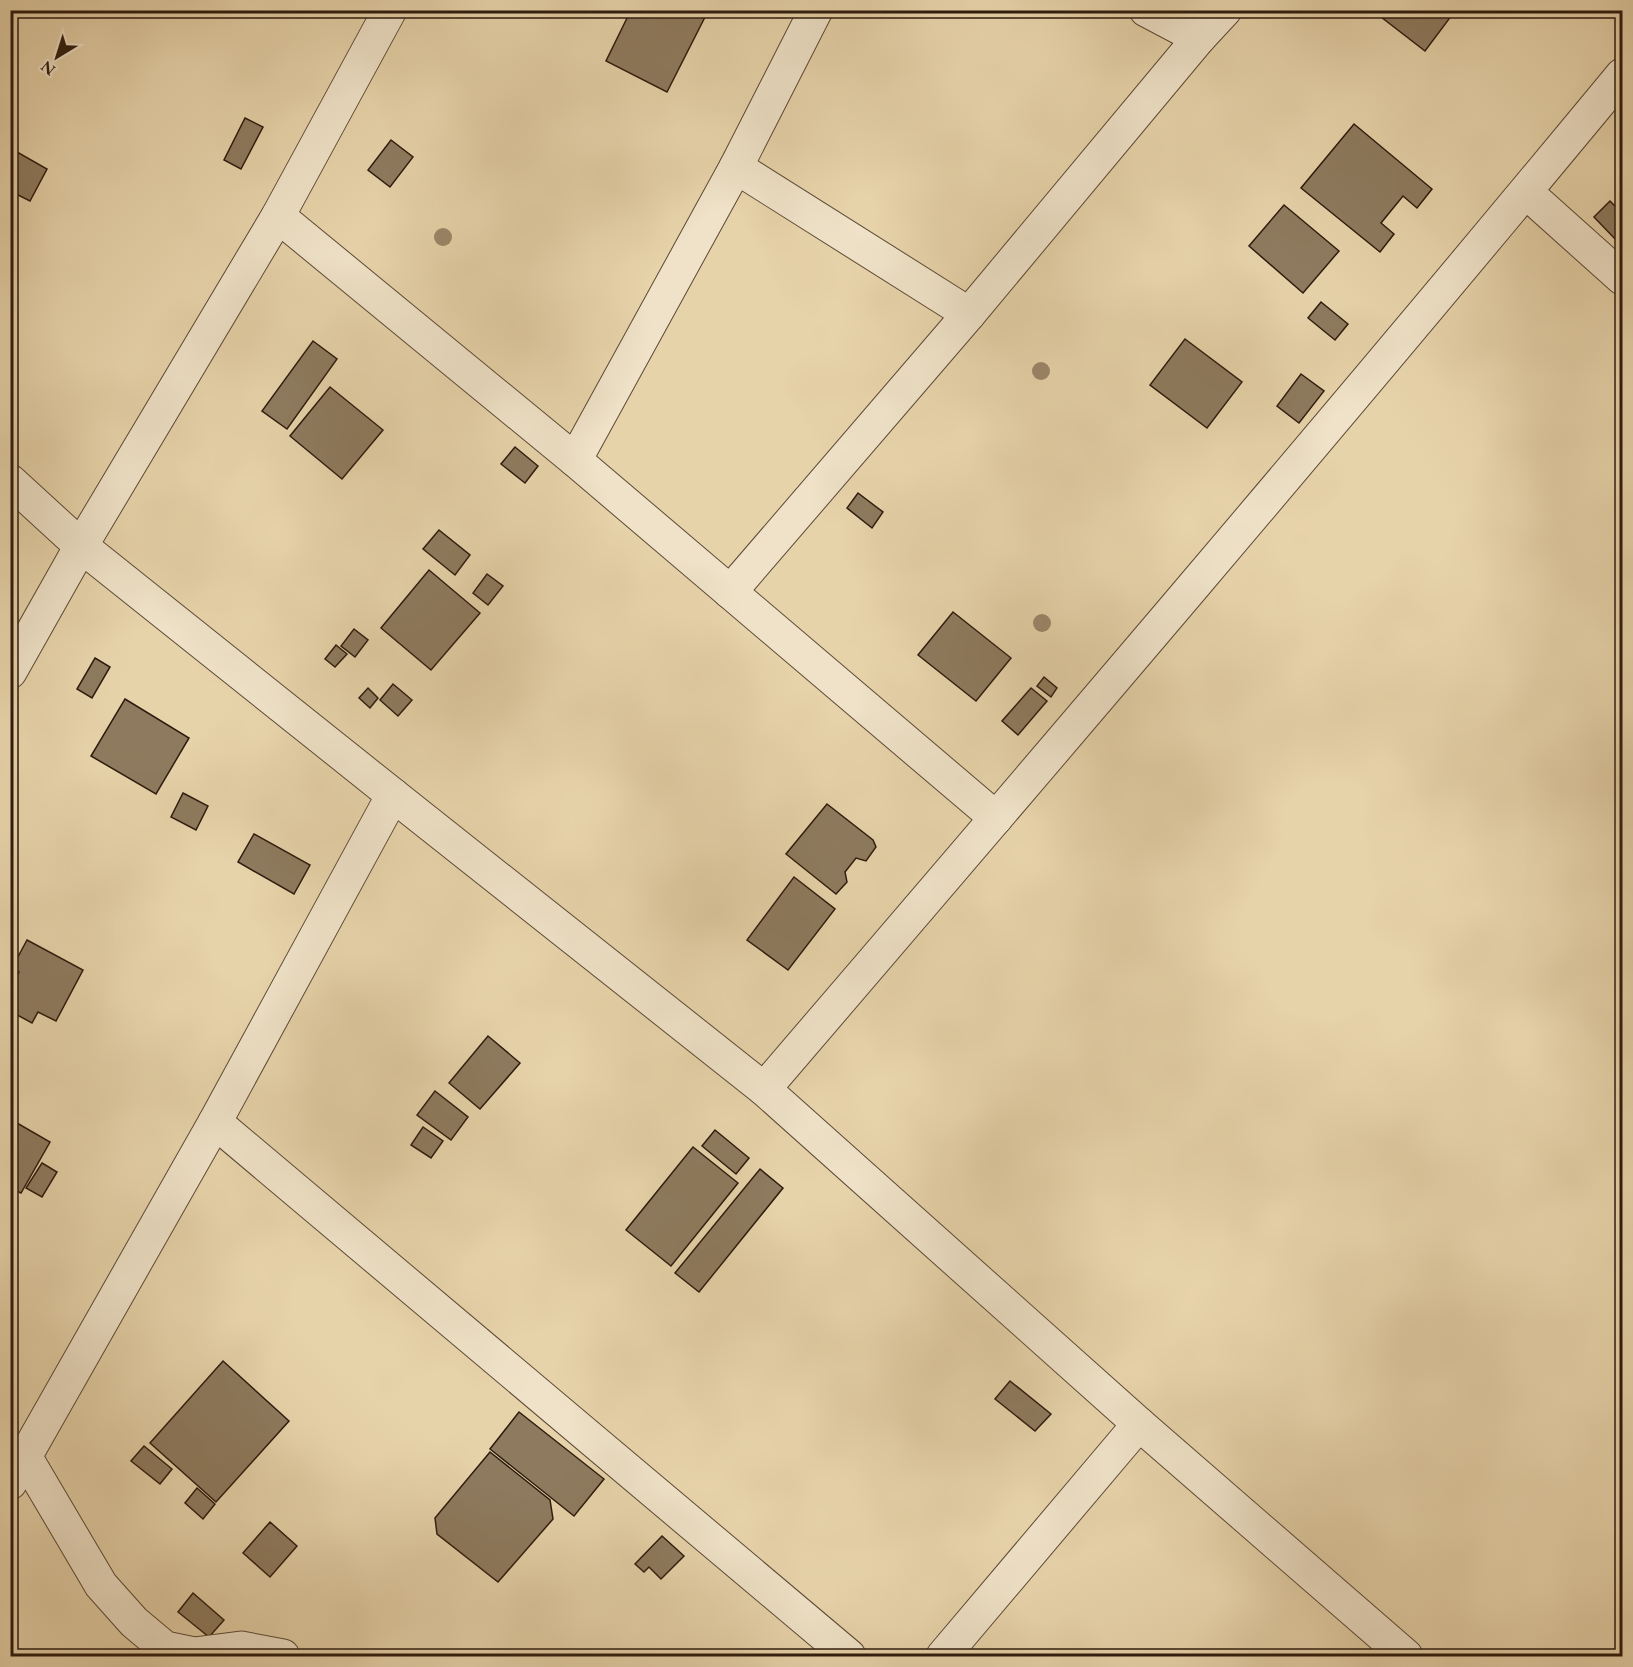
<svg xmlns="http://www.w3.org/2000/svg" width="1633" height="1667" font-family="'EB Garamond',serif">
  <rect width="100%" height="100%" fill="#e7d3aa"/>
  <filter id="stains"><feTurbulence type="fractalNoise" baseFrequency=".00333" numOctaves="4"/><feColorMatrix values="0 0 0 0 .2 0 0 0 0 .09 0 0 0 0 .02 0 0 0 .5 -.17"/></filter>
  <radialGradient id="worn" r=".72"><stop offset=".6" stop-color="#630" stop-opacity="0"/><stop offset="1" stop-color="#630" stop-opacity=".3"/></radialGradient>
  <g fill="#8e7b5f" stroke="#2e1b0e" stroke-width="1.5">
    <polygon points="631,10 693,10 705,17 667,92 606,61"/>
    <polygon points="1372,10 1445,10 1452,15 1425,51"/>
    <polygon points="245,118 263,127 241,169 224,160"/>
    <polygon points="1354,124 1432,189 1417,208 1403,196 1381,223 1394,234 1380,252 1301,188"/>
    <polygon points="391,140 413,157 390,187 368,170"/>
    <polygon points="10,148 47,169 30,201 10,191"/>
    <polygon points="1610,201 1622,213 1622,236 1617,241 1594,217"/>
    <polygon points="1284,205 1339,251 1303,293 1249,246"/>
    <polygon points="1321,302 1348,324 1335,340 1308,318"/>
    <polygon points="1185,339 1242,382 1207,428 1150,385"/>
    <polygon points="313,341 337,359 287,429 262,411"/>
    <polygon points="1301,374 1324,391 1299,423 1277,406"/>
    <polygon points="330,387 383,430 342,479 290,436"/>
    <polygon points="515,447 538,466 525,483 501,464"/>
    <polygon points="858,493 883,512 872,528 847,508"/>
    <polygon points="439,530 470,555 455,575 423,549"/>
    <polygon points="429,570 480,613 431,670 381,628"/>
    <polygon points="487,574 503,586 488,605 473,593"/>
    <polygon points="953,612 1011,658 976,701 918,655"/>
    <polygon points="354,629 368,640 355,657 341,646"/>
    <polygon points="336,645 347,654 335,667 325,659"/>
    <polygon points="95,658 110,667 92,698 77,689"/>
    <polygon points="1044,677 1057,688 1051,697 1037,686"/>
    <polygon points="393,684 412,700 398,716 380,700"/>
    <polygon points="368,688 378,698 370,708 359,698"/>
    <polygon points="1031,688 1047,701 1018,735 1002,721"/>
    <polygon points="125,699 189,738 156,794 91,756"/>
    <polygon points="183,793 208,806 196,830 171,817"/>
    <polygon points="827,804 873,840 876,847 866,861 856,858 845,872 847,882 836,894 786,854"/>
    <polygon points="254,834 310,865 294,894 238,862"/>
    <polygon points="794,877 835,909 788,970 747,940"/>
    <polygon points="27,940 83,970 56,1021 38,1012 32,1023 10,1011 10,988 19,972 12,968"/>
    <polygon points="488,1036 520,1063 480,1109 449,1083"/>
    <polygon points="435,1091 468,1117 451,1140 417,1115"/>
    <polygon points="10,1119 50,1142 21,1193 10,1188"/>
    <polygon points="423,1127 443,1141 431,1158 411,1145"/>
    <polygon points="715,1130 749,1158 736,1174 702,1146"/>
    <polygon points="693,1147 738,1183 671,1266 626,1230"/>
    <polygon points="42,1163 57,1172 42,1197 26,1188"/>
    <polygon points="760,1169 783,1188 699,1292 675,1273"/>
    <polygon points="223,1361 289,1421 216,1502 150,1443"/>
    <polygon points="1010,1381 1051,1414 1035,1431 995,1399"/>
    <polygon points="519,1412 604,1479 574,1516 490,1449"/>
    <polygon points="144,1446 172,1469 160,1484 131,1461"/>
    <polygon points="490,1452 550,1500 553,1519 498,1582 437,1534 435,1518"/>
    <polygon points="197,1488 215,1504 203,1519 185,1503"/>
    <polygon points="270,1522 297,1546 270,1577 243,1553"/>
    <polygon points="662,1536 684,1556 661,1579 649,1567 644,1572 635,1564"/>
    <polygon points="193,1593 224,1620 209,1637 178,1612"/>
  </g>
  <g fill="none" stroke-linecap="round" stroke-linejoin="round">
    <g stroke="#5c4935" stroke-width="35">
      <g id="minor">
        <polyline points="816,10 736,167 575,460 996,818"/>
        <polyline points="1146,10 1199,38 1225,10"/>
        <polyline points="736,167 969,314"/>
        <polyline points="1526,192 1622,278"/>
        <polyline points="278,216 575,460"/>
        <polyline points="10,481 81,546 393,795"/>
        <polyline points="730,592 969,314 1199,38"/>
        <polyline points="10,672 81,546 278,216 390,10"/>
        <path d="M764 1089C1052 753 1340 416 1622 75"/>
        <polyline points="215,1122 849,1656"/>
        <polyline points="26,1458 101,1585 134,1622 165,1648 194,1654 241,1648 283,1656"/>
        <polyline points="10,1483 215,1122 393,795 764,1089 1139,1424 1406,1656"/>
        <polyline points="943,1656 1139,1424"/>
      </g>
    </g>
    <use href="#minor" stroke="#efe2c8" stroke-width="33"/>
  </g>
  <g fill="#9b876a">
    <circle cx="443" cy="237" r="9"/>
    <circle cx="1041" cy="371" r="9"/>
    <circle cx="1042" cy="623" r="9"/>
  </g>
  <rect width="1633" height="1667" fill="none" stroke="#e7d3aa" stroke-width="36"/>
  <rect x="12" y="12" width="1609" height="1643" fill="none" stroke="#2e1b0e" stroke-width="3"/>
  <rect x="18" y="18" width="1597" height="1631" fill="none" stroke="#2e1b0e" stroke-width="1.5"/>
  <g transform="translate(57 57) rotate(218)" stroke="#efe2c8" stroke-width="4.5" paint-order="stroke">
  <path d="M0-4.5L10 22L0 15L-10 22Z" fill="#2e1b0e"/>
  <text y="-9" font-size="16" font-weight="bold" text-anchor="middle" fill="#2e1b0e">N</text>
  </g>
  <rect width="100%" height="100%" filter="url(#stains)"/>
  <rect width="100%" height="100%" fill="url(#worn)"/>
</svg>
